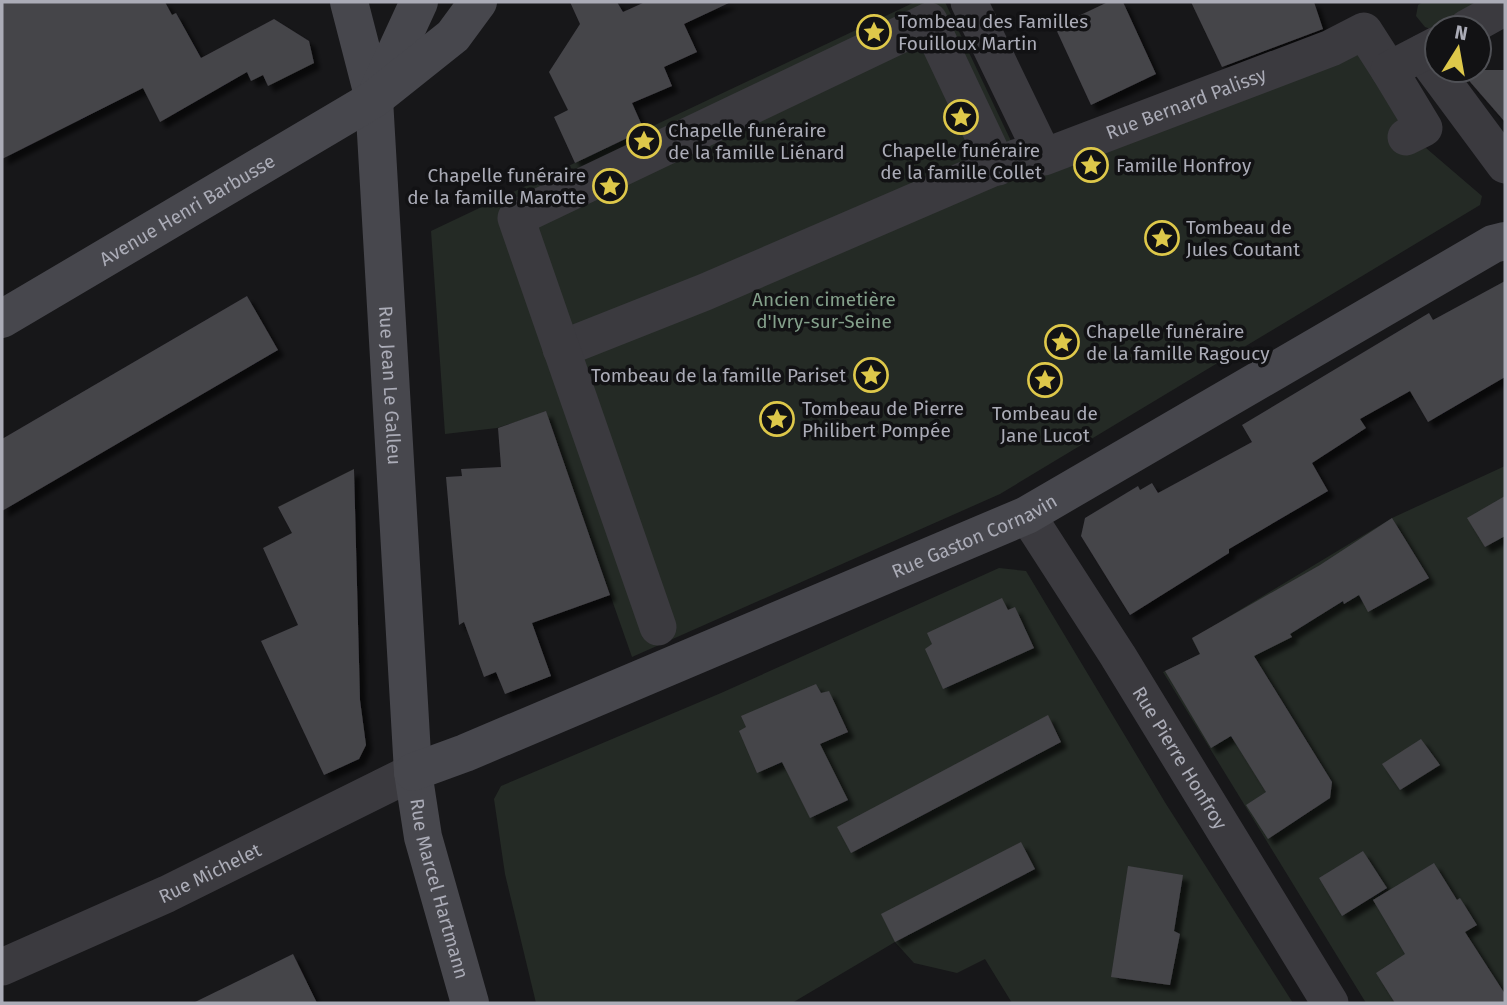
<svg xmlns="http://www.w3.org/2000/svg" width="1507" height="1005" font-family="'Fira Sans',sans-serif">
  <defs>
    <filter id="shadow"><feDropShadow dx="6" dy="6" stdDeviation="2" flood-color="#0009"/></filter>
  </defs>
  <rect width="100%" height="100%" fill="#171719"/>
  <g fill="#242a25">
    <polygon points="915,2 945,2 1029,179 1361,51 1417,149 1426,148 1482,196 1480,205 1000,494 632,657 546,412 497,428 445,434 431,231"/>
    <polygon points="1423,2 1484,2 1481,7 1437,28 1436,31 1425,27 1416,16 1418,5"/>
    <polygon points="1505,466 1505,1003 1366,1003 1163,672 1200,654 1192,639 1392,518"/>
    <polygon points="999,568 1026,571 1166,804 1293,1003 1012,1003 985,959 957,973 914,963 895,942 792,1003 536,1003 505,874 494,799 501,786 721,693"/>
  </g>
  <g fill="#454449" filter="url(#shadow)">
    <polygon points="2,2 165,2 172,15 176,13 201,58 274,19 309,41 314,63 268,86 263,75 251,81 247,72 160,122 143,88 2,159"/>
    <polygon points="570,2 617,2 623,12 645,2 731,2 684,24 697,52 664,67 672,86 632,103 644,130 575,163 554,117 568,110 549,72 580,24"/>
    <polygon points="1108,2 1123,2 1156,74 1091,105 1055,27"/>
    <polygon points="1191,2 1314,2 1323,29 1222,67"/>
    <polygon points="1461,70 1505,70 1505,122 1471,83"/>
    <polygon points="1505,281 1505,377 1428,422 1410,391 1360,419 1366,428 1312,463 1328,491 1229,549 1229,553 1130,615 1081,536 1085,518 1138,486 1140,490 1152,483 1158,493 1252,442 1242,425 1429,313 1433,320"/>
    <polygon points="247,296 278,350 2,511 2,439"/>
    <polygon points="546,411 610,595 532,623 551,676 505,694 496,672 484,677 464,622 459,625 446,477 462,476 461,469 501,467 498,428"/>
    <polygon points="354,469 360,700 366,745 359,759 324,775 261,641 298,625 263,548 292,533 278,507"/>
    <polygon points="1505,496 1505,536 1485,547 1467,518"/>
    <polygon points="1392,518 1429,578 1368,612 1359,595 1344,604 1343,601 1290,634 1292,637 1254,656 1332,782 1330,798 1268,839 1246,805 1266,792 1231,736 1211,748 1165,671 1200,654 1192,638 1320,565"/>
    <polygon points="1002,598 1008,610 1015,607 1034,648 943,689 925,649 932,644 927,633"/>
    <polygon points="816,684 821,693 829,691 848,732 820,744 848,800 810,818 782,762 757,773 739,731 746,727 741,716"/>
    <polygon points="1048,715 1061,742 851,853 837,827"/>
    <polygon points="1421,739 1440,765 1400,790 1382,764"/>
    <polygon points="1021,842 1035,869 895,942 881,914"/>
    <polygon points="1363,851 1387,888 1342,916 1319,878"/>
    <polygon points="1434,863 1457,900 1460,898 1477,925 1465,932 1505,994 1505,1003 1395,1003 1376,973 1405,954 1373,900"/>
    <polygon points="1128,866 1183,875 1174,931 1180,934 1170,985 1111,977"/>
    <polygon points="293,954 317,1003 193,1003"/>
  </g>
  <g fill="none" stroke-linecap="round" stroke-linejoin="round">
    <g stroke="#3b3a3f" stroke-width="37">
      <path id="s1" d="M969 2 1044 157 1331 48 1364 31 1389 70"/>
      <polyline points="1467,28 1505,7"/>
      <polyline points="1422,53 1505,165"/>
      <polyline points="1406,137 1424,128 1389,70 1437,45"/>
      <polyline points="561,349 705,292 1018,157"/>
      <path id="s2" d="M1027 515 1118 656 1330 1003"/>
      <polyline points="658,627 516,218 929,21 998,167"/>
      <path id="s3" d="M2 967 167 894 413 772"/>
    </g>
    <g stroke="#47474d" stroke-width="38">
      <path id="s4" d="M349 2 374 99 413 772 423 837 470 1003"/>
      <polyline points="378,91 419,2"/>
      <path id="s5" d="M2 319 374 99 453 36 478 2"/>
      <path id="s6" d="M413 772 465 753 1027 515 1493 244 1505 241"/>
    </g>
  </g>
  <defs>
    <g id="sight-ring" transform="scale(1.75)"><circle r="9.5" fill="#121214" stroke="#dec84a" stroke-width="1.5"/><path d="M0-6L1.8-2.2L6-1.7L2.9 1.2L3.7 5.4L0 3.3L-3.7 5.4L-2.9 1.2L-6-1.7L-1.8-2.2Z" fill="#dec84a"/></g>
  </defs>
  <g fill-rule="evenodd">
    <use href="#sight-ring" x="874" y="32"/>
    <use href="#sight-ring" x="961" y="117"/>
    <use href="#sight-ring" x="644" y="141"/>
    <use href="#sight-ring" x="1091" y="165"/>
    <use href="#sight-ring" x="610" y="186"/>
    <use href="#sight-ring" x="1162" y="238"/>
    <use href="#sight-ring" x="1062" y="342"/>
    <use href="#sight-ring" x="871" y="375"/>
    <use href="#sight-ring" x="1045" y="380"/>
    <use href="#sight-ring" x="777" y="419"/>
  </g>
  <g text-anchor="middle" stroke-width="7" stroke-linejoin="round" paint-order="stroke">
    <g font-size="19" fill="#abacb7" stroke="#121214" text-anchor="start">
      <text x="898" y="28">Tombeau des Familles<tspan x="898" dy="22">Fouilloux Martin</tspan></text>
      <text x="668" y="137">Chapelle funéraire<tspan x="668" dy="22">de la famille Liénard</tspan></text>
      <text x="961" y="157" text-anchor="middle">Chapelle funéraire<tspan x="961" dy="22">de la famille Collet</tspan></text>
      <text x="1116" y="172">Famille Honfroy</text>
      <text x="586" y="182" text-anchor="end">Chapelle funéraire<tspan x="586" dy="22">de la famille Marotte</tspan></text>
      <text x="1186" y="234">Tombeau de<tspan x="1186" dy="22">Jules Coutant</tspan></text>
      <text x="1086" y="338">Chapelle funéraire<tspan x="1086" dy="22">de la famille Ragoucy</tspan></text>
      <text x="846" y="382" text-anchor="end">Tombeau de la famille Pariset</text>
      <text x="802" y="415">Tombeau de Pierre<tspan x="802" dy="22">Philibert Pompée</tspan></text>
      <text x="1045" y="420" text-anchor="middle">Tombeau de<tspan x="1045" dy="22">Jane Lucot</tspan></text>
    </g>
    <g font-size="19" fill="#abacb7" stroke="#121214">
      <text dy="7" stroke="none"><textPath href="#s1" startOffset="324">Rue Bernard Palissy</textPath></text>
      <text dy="7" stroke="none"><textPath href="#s5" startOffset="215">Avenue Henri Barbusse</textPath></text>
      <text dy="7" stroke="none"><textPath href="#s4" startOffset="387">Rue Jean Le Galleu</textPath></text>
      <text dy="7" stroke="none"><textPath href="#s6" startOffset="609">Rue Gaston Cornavin</textPath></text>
      <text dy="7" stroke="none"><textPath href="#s2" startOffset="287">Rue Pierre Honfroy</textPath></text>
      <text dy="7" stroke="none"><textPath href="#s3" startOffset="228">Rue Michelet</textPath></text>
      <text dy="7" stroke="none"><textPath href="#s4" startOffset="894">Rue Marcel Hartmann</textPath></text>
    </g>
    <g font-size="19" fill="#84a08b" stroke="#121214">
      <text x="824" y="306">Ancien cimetière<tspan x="824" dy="22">d'Ivry-sur-Seine</tspan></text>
    </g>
  </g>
  <rect width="1507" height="1005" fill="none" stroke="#abacb7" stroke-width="7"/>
  <g transform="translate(1458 49) rotate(11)"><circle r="33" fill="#121214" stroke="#4f5055" stroke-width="2"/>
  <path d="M0-5L12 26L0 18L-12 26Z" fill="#dec84a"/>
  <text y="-10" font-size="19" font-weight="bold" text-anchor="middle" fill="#abacb7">N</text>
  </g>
</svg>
